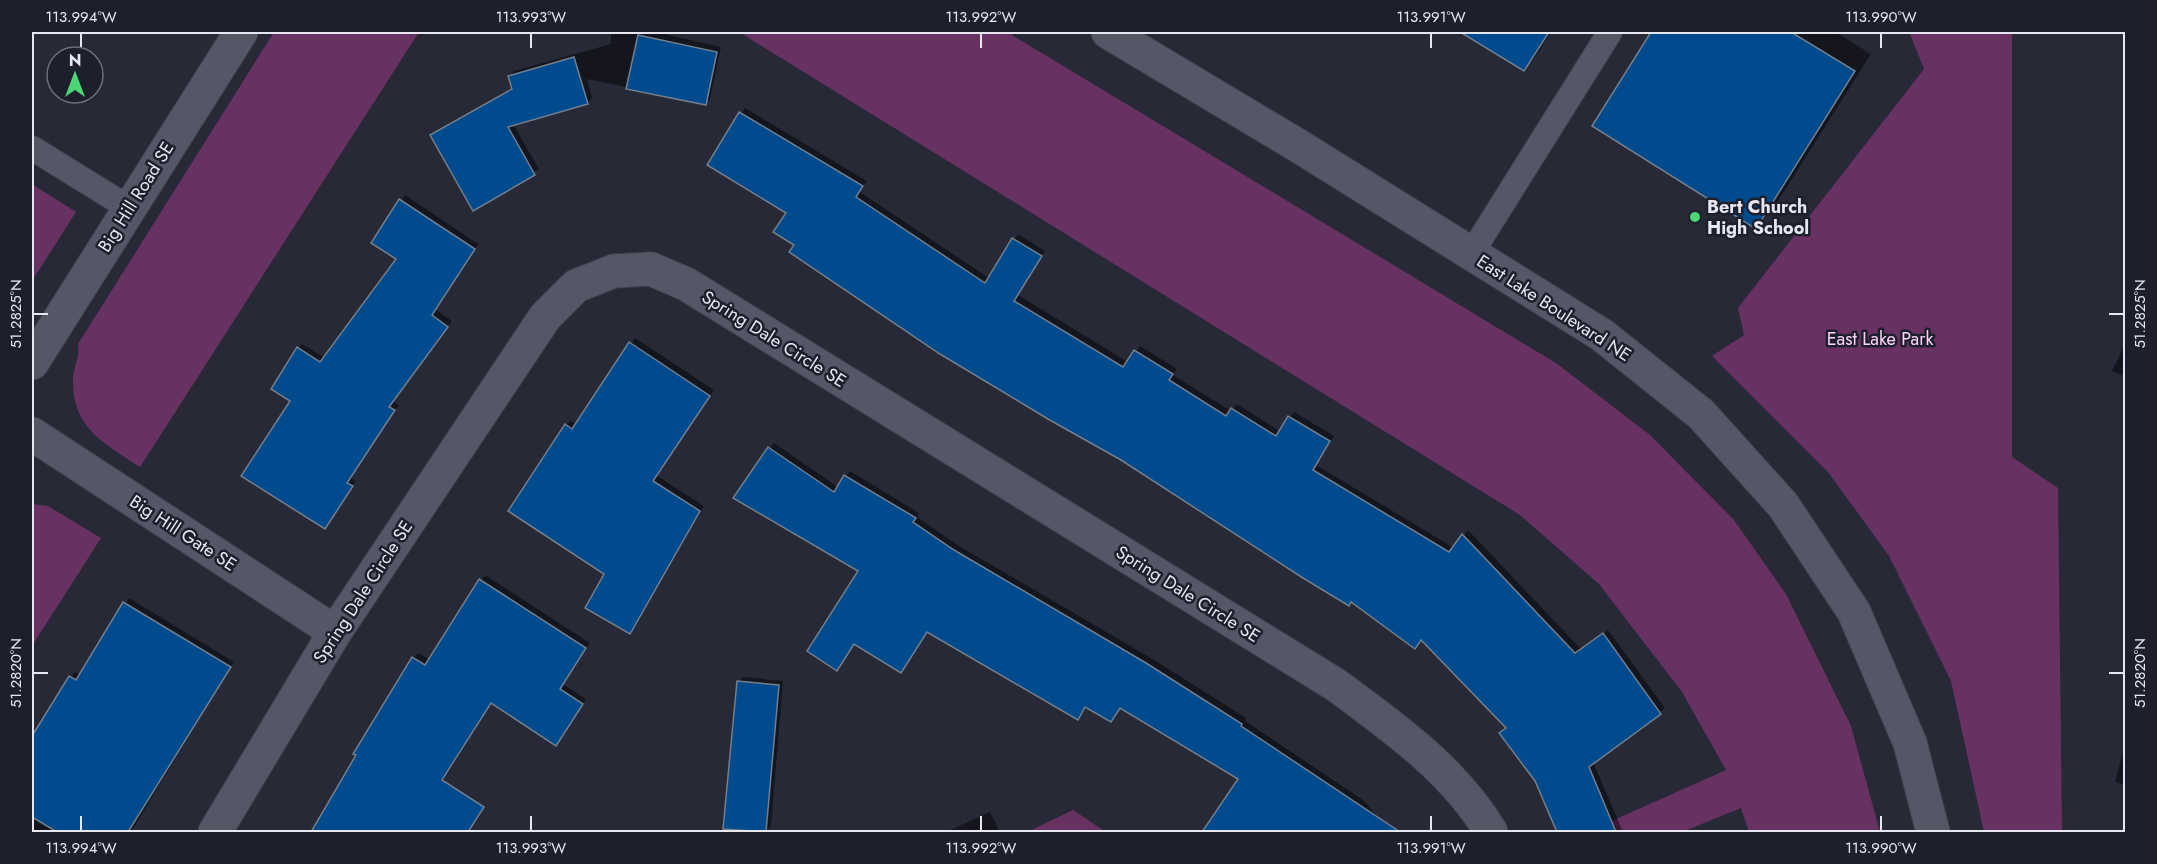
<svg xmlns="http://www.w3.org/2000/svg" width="2157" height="864" font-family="Jost,sans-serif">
  <rect width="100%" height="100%" fill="#272937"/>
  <g fill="#673161">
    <path d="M274 32H419L140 467C104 443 72 428 73 380 73 367 80 358 78 344Z"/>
    <polygon points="739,32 1007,32 1556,363 1650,435 1734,520 1786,594 1851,726 1880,832 1749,832 1741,808 1682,832 1587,832 1726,770 1682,692 1599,584 1520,515"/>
    <polygon points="1909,32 2012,32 2012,457 2058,488 2062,832 1984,832 1951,681 1889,556 1828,472 1712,356 1744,335 1738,308 1924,69"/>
    <polygon points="32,184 76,212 32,281"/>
    <polygon points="32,504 48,506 101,538 32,646"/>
    <polygon points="1073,810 1106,832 1027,832"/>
  </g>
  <g fill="#0007">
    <polygon points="611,32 655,32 721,47 710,99 705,103 587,79 592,98 587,103 513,124 539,169 473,208 432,135 513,88 510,76 514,71 611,44"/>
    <polygon points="1463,32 1551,32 1534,59 1524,69"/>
    <polygon points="1653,32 1836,32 1871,54 1773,209 1756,227 1594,125"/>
    <polygon points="745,108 867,181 860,192 989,278 1018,234 1045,251 1018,295 1128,362 1140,346 1177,369 1173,375 1231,411 1237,404 1281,432 1294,412 1334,436 1316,465 1454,548 1468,530 1581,649 1608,630 1665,708 1593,762 1623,832 1558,832 1537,780 1507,727 1422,639 1415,647 1352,601 1349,604 796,245 788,212 709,165"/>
    <polygon points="405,195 478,244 436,310 452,321 393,401 399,405 350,477 356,481 325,527 292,400 298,348 302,344 325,358 398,259 373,242"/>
    <polygon points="635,338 714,390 657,476 704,506 630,632 606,573 566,425 571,421 576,424"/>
    <polygon points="2126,342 2126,377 2112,371"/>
    <polygon points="774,443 838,487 850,471 919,513 917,517 959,546 1151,658 1246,718 1245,721 1363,800 1388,828 1383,832 1204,832 1240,779 1121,707 1111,720 1087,706 1078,718 928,631 901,671 855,643 837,669 860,570 735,498"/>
    <polygon points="485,575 590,643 563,684 586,699 560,739 492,702 412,832 313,832 358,755 356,753 414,657 418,653 430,660"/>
    <polygon points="129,598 234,662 131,832 32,832 32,789 37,781 32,777 32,739 71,677 75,672 80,675"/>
    <polygon points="743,677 783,681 771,826 766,831 738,682"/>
    <polygon points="2126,741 2126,785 2115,782"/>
    <polygon points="990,812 1000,832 946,832"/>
  </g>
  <g fill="#004a8e" stroke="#737f8d" stroke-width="1.5">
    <polygon points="1460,32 1549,32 1524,71"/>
    <polygon points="1651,32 1791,32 1855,71 1756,229 1592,126"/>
    <polygon points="638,35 717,52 706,105 626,89"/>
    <polygon points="574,57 588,104 508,127 535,175 473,211 430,135 512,89 508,76"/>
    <polygon points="739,112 863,186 856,197 985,283 1012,238 1042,256 1014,301 1123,367 1134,350 1173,374 1169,380 1226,416 1231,408 1276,436 1288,416 1330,441 1313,470 1449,552 1462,534 1575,653 1603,633 1661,714 1589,767 1616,832 1557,832 1535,781 1499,733 1506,728 1421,640 1415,649 1351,602 1349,606 1303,578 1121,460 1048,419 940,354 789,252 794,245 773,232 786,213 707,165"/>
    <polygon points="399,199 475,249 432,315 448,327 389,407 395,410 347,483 353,486 325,529 241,476 290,401 271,389 297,347 320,362 396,259 371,243"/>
    <polygon points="629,342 710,396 653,481 700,511 630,634 585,608 604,574 508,511 565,424 572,429"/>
    <polygon points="768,447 834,492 844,475 916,518 913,522 954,550 1146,663 1242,724 1241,726 1400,832 1202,832 1238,779 1120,708 1111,722 1085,707 1078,720 927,632 901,673 854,644 837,671 807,651 858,571 733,498"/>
    <polygon points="479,579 586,648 560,689 583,704 556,746 491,703 442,780 484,807 468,832 311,832 356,755 353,754 412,657 425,665"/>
    <polygon points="123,602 231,667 128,832 57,832 32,817 32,736 69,676 76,680"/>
    <polygon points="737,681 779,685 766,832 723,829"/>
  </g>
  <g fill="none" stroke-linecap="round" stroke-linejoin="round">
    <g stroke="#434451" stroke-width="26">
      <g id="service">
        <polyline points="32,148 129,208"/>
        <polyline points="1471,254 1610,32"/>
      </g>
    </g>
    <g stroke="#434451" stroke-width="35">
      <g id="minor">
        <polyline points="32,363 241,32"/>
        <polyline points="32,434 335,632"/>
        <path d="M215 832 335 632 545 317 576 286 614 271 651 269 686 284 1336 685C1393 727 1454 770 1491 832"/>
      </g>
    </g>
    <g stroke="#434451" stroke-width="35">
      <polyline id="secondary" points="1108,32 1297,145 1602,335 1701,414 1783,505 1854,612 1910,743 1933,832"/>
    </g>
    <use href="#service" stroke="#555767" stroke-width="24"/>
    <use href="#minor" stroke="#555767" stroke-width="33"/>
    <use href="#secondary" stroke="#555767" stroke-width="33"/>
  </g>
  <path fill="none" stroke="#e6e7f1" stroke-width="2" d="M81 33V48M531 33V48M981 33V48M1431 33V48M1881 33V48M33 314H48M2109 314H2124M33 673H48M2109 673H2124M81 816V831M531 816V831M981 816V831M1431 816V831M1881 816V831"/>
  <circle fill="#4dd676" stroke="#1e1f2d" stroke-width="2" cx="1695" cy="217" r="6"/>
  <g text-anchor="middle" stroke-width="5" stroke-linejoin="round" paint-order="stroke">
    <g font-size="18" fill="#e6e7f1" stroke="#1e1f2d">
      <text transform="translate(136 197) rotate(-58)" y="6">Big Hill Road SE</text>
      <text transform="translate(1554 308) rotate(33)" y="6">East Lake Boulevard NE</text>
      <text transform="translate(774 339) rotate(32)" y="6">Spring Dale Circle SE</text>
      <text transform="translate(183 533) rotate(33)" y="6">Big Hill Gate SE</text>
      <text transform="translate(363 592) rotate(-57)" y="6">Spring Dale Circle SE</text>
      <text transform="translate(1188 594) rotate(32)" y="6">Spring Dale Circle SE</text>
    </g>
    <g font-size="18" font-weight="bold" fill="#e6e7f1" stroke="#1e1f2d" text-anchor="start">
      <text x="1707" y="213">Bert Church<tspan x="1707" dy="21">High School</tspan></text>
    </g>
    <g font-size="18" fill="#fcd4f6" stroke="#1e1f2d">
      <text x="1880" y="345">East Lake Park</text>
    </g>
  </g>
  <rect width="2157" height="864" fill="none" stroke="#1e1f2d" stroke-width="66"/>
  <g transform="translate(75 75)"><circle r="28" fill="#1e1f2d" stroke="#6e6f7b" stroke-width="1.5"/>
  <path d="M0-4.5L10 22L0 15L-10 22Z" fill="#4dd676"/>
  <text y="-9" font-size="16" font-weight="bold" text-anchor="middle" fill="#e6e7f1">N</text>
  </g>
  <rect x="33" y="33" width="2091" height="798" fill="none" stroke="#e6e7f1" stroke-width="2"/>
  <g font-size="15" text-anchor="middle" fill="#e6e7f1">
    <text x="81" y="22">113.994°W</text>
    <text x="531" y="22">113.993°W</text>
    <text x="981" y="22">113.992°W</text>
    <text x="1431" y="22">113.991°W</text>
    <text x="1881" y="22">113.990°W</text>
    <text transform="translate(16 314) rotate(-90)" y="5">51.2825°N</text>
    <text transform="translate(2140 314) rotate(-90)" y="5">51.2825°N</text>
    <text transform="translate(16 673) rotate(-90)" y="5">51.2820°N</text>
    <text transform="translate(2140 673) rotate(-90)" y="5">51.2820°N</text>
    <text x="81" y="853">113.994°W</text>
    <text x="531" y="853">113.993°W</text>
    <text x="981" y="853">113.992°W</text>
    <text x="1431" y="853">113.991°W</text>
    <text x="1881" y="853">113.990°W</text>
  </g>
</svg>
